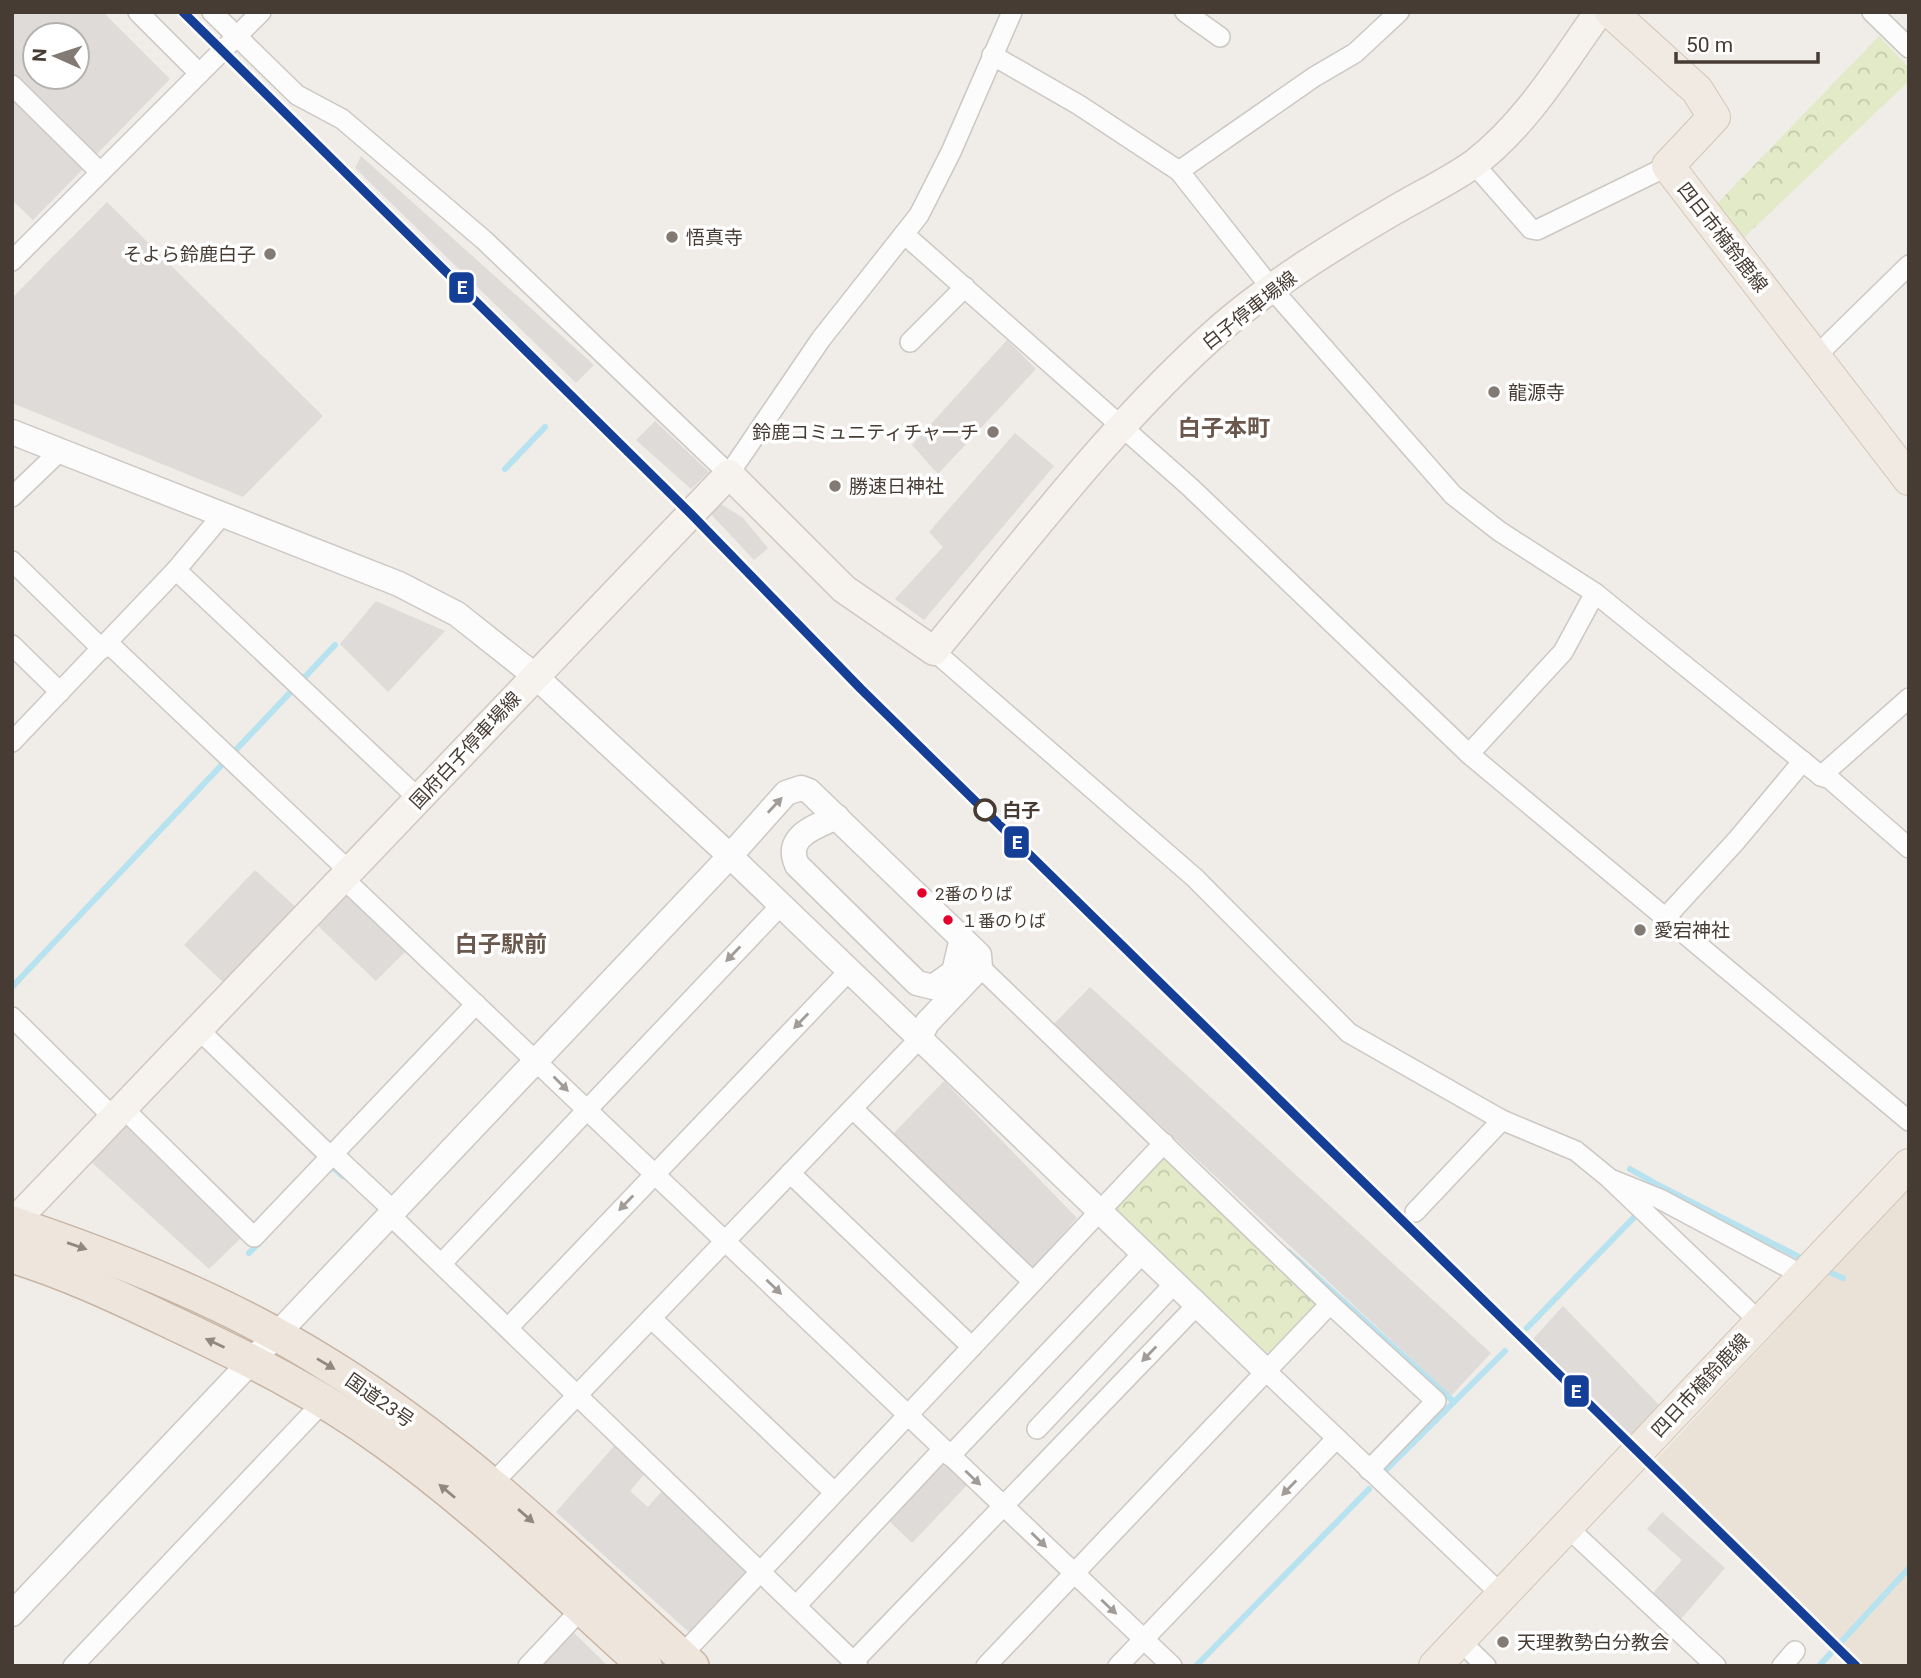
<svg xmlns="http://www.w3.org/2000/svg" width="1921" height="1678" font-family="Roboto,'Noto Sans JP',sans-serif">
  <defs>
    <pattern id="forest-crowns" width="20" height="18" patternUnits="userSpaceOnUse" patternTransform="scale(1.75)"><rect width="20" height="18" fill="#e2eac7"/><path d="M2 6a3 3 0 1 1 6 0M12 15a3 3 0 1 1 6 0" fill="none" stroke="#c3caac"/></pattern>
  </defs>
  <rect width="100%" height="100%" fill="#f0ece8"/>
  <polygon fill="#ebe2d7" points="1909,1188 1909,1666 1862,1666 1655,1461"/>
  <g fill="url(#forest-crowns)">
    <polygon points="1879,36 1909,68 1909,81 1740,241 1711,210"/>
    <polygon points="1159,1155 1169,1156 1318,1304 1274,1351 1263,1353 1116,1211 1116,1199"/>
  </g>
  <g fill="#dfdbd8" fill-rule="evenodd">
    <path d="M12 12H103L170 79 95 156 12 72ZM35 35H77V77H35Z"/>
    <polygon points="12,95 85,167 33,220 12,200"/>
    <polygon points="361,156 594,365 576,383 355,168"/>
    <polygon points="107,202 323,416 243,497 12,403 12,298"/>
    <polygon points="1007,340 1036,369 938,474 912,445"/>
    <polygon points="655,421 709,472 691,489 636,440"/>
    <polygon points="1015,433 1054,466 924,620 895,599 943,547 929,532"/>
    <polygon points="721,504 743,518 768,548 754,560 708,511"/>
    <polygon points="376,601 445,631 388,692 340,644"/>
    <polygon points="255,870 298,909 226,985 184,945"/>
    <polygon points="346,892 407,950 376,981 316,924"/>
    <polygon points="1090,987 1491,1353 1451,1396 1053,1025"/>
    <polygon points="944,1081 1077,1218 1030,1272 890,1137"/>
    <polygon points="126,1120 242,1237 209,1269 87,1158"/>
    <polygon points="1563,1306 1662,1408 1635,1437 1626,1434 1533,1339"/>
    <polygon points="616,1444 645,1473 630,1491 648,1507 662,1491 744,1568 744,1579 691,1634 556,1512"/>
    <polygon points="941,1455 969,1483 912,1543 883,1515"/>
    <polygon points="1662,1512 1725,1568 1674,1627 1647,1600 1682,1560 1647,1529"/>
    <polygon points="571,1630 608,1666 537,1666"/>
  </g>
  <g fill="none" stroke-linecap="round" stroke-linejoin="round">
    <g stroke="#b7e2ef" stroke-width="6">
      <polyline points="505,469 545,427"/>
      <polyline points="12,987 335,645"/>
      <polyline points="1630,1169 1660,1186"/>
      <polyline points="328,1171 332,1167 343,1176"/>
      <polyline points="1653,1194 1660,1186 1803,1259"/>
      <polyline points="1289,1252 1454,1402"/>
      <polyline points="249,1253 260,1242"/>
      <polyline points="1824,1270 1843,1278"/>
      <polyline points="1527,1328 1640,1211"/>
      <polyline points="1385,1471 1505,1351"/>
      <polyline points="1196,1666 1369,1489"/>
      <polyline points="1819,1666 1909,1568"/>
    </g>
    <g stroke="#ccc8c4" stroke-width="22">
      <g id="minor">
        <polyline points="138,12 198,72"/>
        <polyline points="212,12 297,95 342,119 484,240 729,474 821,339 919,215 951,152 1012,12"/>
        <polyline points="1185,12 1220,37"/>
        <polyline points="1872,12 1909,48"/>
        <polyline points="992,55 1079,105 1179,171 1272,289 1453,495 1499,531 1595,593 1821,776 1830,779 1909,848"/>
        <polyline points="12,85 100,172"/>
        <polyline points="1474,164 1531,229 1537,230 1668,166"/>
        <polyline points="1179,171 1314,77 1355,53 1399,12"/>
        <polyline points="904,234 1190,487 1469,754 1909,1121"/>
        <polyline points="12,261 261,12"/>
        <polyline points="910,342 965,287"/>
        <polyline points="1814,358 1909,265"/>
        <polyline points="12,497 60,451"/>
        <polyline points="12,561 102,649"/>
        <polyline points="176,570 420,800"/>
        <polyline points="108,643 349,871"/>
        <polyline points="12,645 60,692"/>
        <polyline points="934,651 1195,878 1349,1033 1502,1120 1576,1151 1609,1178 1760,1322"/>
        <polyline points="12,742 176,570 223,514"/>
        <polyline points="1469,754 1563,652 1595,593"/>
        <polyline points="1821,776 1909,698"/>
        <polyline points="343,878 1172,1666"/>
        <polyline points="1667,916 1736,841 1803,761"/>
        <polyline points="980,967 1330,1304 1436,1401 1369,1470"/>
        <polyline points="12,1017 115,1119"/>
        <polyline points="199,1030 331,1157"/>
        <polyline points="124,1109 254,1237 476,1004"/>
        <polyline points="853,1109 1033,1282"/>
        <polyline points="333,1154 394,1211"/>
        <polyline points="790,1173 972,1347"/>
        <polyline points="1613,1180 1660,1199 1804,1276"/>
        <polyline points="1415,1212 1502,1120"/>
        <polyline points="390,1215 858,1666"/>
        <polyline points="442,1263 781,905"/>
        <polyline points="651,1318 834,1492"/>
        <polyline points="508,1328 848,972"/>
        <polyline points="1266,1371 1502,1595"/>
        <polyline points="1037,1429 1175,1283"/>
        <polyline points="950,1456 1143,1253"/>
        <polyline points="491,1485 919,1039"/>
        <polyline points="1566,1526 1716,1666"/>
        <polyline points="796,1606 943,1449"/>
        <polyline points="1459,1640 1486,1666"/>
        <polyline points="681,1656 1164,1143"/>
        <polyline points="853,1662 1197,1305"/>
        <polyline points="73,1666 324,1401"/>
        <polyline points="528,1666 587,1603"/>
        <polyline points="986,1666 1330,1304"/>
        <polyline points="1118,1666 1336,1439"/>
        <polyline points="1782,1666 1795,1651"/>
      </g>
    </g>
    <g stroke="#ccc8c4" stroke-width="27">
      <g id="tertiary">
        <polyline points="12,432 399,584 457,614 534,675 730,856 1266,1371"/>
        <path d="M837 817C815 827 784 836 797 865L917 983 933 987 954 972 962 938"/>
        <polyline points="12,1614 730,856 786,793 801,788 809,791 979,955 980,967 927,1023 919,1039"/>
      </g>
    </g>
    <g stroke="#d0c8bf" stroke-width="31">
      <path id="secondary" d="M13 1223 729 474 844 589 934 651C1026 540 1113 423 1222 327 1273 283 1335 245 1393 211 1420 195 1450 181 1475 163 1527 123 1561 65 1599 12"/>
    </g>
    <g stroke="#d3c5b5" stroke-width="34">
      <g id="primary">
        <polyline points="1611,12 1697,90 1714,117 1668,166 1909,479"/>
        <polyline points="1435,1666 1909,1165"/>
      </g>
    </g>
    <g stroke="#c8b4a3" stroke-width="36">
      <g id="trunk">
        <path d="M12 1223C122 1260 232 1304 330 1366 464 1449 577 1561 692 1666"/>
        <path d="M12 1256C68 1273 120 1298 173 1323 247 1358 318 1393 385 1442 477 1508 561 1590 645 1666"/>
      </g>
    </g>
    <use href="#minor" stroke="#fdfcfc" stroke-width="19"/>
    <use href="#tertiary" stroke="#fdfcfc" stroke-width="24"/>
    <use href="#secondary" stroke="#f6f3ee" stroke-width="28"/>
    <use href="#primary" stroke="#f1eae2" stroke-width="32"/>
    <use href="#trunk" stroke="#eee6dd" stroke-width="33"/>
    <g stroke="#fff" stroke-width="14">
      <polyline id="rail-1" points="183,12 691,514 861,689 1856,1666"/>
    </g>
    <use href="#rail-1" stroke="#153f97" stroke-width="9"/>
  </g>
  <defs><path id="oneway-solid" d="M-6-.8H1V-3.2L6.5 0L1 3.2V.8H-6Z" transform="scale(1.75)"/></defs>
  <g fill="#a29c98">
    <use href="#oneway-solid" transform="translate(775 805) rotate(-47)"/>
    <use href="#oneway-solid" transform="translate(733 954) rotate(134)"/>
    <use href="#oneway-solid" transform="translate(801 1021) rotate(134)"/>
    <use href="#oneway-solid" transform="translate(561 1084) rotate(45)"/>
    <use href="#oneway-solid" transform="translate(626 1203) rotate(134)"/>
    <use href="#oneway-solid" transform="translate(774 1287) rotate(44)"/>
    <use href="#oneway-solid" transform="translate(1149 1354) rotate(134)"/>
    <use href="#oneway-solid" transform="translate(973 1478) rotate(43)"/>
    <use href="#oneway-solid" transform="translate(1289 1488) rotate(134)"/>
    <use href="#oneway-solid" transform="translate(1039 1540) rotate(44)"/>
    <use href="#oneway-solid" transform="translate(1109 1607) rotate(43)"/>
  </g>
  <g fill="#928880">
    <use href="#oneway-solid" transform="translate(77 1246) rotate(19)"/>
    <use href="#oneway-solid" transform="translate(215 1343) rotate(-155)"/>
    <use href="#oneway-solid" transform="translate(326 1364) rotate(31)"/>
    <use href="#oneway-solid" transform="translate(447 1491) rotate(-140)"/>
    <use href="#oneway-solid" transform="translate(526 1516) rotate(41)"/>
  </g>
  <g fill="#827a73" stroke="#fff" stroke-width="2.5">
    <circle cx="672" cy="237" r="7"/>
    <circle cx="270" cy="254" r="7"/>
    <circle cx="1494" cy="392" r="7"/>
    <circle cx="993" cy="432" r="7"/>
    <circle cx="835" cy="486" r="7"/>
    <circle cx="1640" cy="930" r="7"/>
    <circle cx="1503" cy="1642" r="7"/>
  </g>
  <circle fill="#fff" stroke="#463c34" stroke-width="3.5" cx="985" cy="810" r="10"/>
  <g fill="#e4002b" stroke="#fff" stroke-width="2.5">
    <circle cx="922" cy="893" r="6"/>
    <circle cx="948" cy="920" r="6"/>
  </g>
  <g text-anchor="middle" stroke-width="7" stroke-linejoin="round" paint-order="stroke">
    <g font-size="17" fill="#463c34" stroke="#fff" text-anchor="start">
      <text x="935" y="900">2番のりば</text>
      <text x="961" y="927">１番のりば</text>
    </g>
    <g font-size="19" fill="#463c34" stroke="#fff" text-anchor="start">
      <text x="686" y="244">悟真寺</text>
      <text x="256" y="261" text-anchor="end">そよら鈴鹿白子</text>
      <text x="1508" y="399">龍源寺</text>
      <text x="979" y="439" text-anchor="end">鈴鹿コミュニティチャーチ</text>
      <text x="849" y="493">勝速日神社</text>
      <text x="1654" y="937">愛宕神社</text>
      <text x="1517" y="1649">天理教勢白分教会</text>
    </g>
    <g font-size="19" fill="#463c34" stroke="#fff">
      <text transform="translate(1723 237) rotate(52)" y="7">四日市楠鈴鹿線</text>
      <text transform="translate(1249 310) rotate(-38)" y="7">白子停車場線</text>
      <text transform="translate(465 750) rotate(-47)" y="7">国府白子停車場線</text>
      <text transform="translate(1700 1385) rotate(-47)" y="7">四日市楠鈴鹿線</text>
      <text transform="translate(380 1400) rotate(35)" y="7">国道23号</text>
    </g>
    <g font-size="19" font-weight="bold" fill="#463c34" stroke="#fff" text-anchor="start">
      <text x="1002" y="817">白子</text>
    </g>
    <g font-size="23" font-weight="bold" fill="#69584b" stroke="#fff">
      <text x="1224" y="436">白子本町</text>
      <text x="501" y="952">白子駅前</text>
    </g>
  </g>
  <g stroke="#fff" stroke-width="2.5">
    <rect x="448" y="271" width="27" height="33" rx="7" fill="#153f97"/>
    <rect x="1003" y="825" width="27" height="34" rx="7" fill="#153f97"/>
    <rect x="1563" y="1374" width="27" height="34" rx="7" fill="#153f97"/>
  </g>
  <g font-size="19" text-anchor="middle" font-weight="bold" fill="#fff">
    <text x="462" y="294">E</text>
    <text x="1017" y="849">E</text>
    <text x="1576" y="1398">E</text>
  </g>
  <rect width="1921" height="1678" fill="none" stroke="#463c34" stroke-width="28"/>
  <g transform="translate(56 56) rotate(273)"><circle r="33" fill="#ffffff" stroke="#b5b1ae" stroke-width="2"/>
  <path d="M0-5L12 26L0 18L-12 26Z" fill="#827a73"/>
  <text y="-10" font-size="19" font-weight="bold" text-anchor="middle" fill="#463c34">N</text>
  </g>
  <path d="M1676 52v10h142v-10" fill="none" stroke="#463c34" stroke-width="3.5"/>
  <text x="1686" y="52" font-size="21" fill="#463c34" stroke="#ffffff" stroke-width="5" paint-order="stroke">50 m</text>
</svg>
